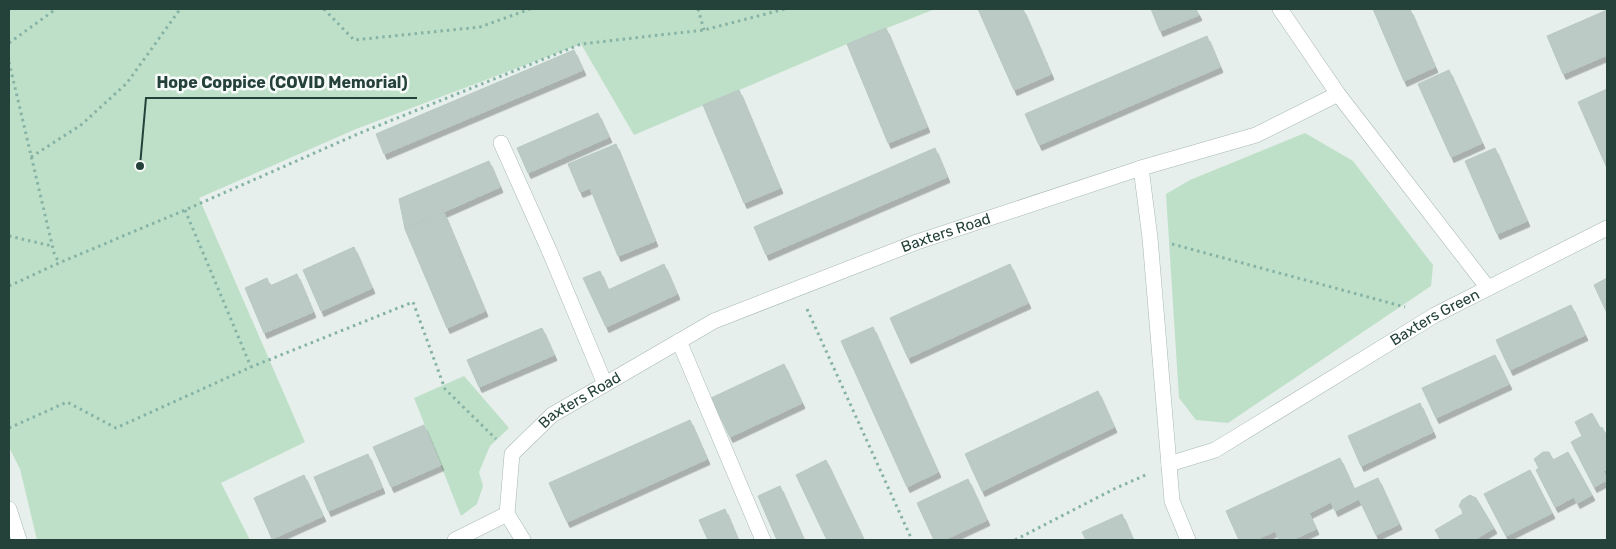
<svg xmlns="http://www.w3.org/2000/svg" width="1616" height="549" font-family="Rubik,sans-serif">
  <defs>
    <filter id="shadow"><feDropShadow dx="3" dy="5.5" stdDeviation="0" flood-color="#0004"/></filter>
  </defs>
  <rect width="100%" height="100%" fill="#e6efeb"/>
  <g fill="#bfe0c8">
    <polygon points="9,9 935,9 847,44 634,135 581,44 356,129 199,198 305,442 221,483 250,540 37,540 20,469 9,447"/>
    <polygon points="1305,133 1353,161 1433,265 1431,286 1228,423 1196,420 1179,398 1166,194 1190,180"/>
    <polygon points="464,376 509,428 490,446 479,472 483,486 477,504 461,516 414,398"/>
  </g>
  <g fill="#bbcac4" stroke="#b8c9c2" filter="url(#shadow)">
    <polygon points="978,9 1023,9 1051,74 1014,90"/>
    <polygon points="1151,9 1196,9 1199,15 1160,31"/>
    <polygon points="1373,9 1410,9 1435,67 1404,81"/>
    <polygon points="1607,10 1607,55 1563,74 1547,36"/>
    <polygon points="886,28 927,127 888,143 847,44"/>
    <polygon points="1207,36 1220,67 1039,145 1025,114"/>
    <polygon points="574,50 583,70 384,154 376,134"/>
    <polygon points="1449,70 1482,143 1451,157 1418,84"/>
    <polygon points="1607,89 1607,168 1578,102"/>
    <polygon points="739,90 780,188 744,203 703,105"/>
    <polygon points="598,113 609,137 528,173 517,148"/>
    <polygon points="616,144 655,241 618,256 590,188 580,192 568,164"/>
    <polygon points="935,148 947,177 766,255 754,227"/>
    <polygon points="1495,148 1527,221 1497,234 1465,161"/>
    <polygon points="489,161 500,187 405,229 399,199"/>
    <polygon points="444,213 485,311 447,328 405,229"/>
    <polygon points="354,247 372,288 321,311 303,270"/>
    <polygon points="664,264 677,294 606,327 583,278 600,271 608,290"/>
    <polygon points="1010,264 1028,303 908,358 890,318"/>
    <polygon points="297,274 313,312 264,333 245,288 267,278 270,286"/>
    <polygon points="1607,278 1607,310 1606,311 1594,285"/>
    <polygon points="1571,305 1585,335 1510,370 1496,340"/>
    <polygon points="873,327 938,472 907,487 841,341"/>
    <polygon points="542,328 554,355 479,387 467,360"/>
    <polygon points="1495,355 1509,384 1436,418 1422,388"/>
    <polygon points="784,364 802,403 730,437 711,398"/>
    <polygon points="1098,391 1114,427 982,491 965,454"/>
    <polygon points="1420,403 1433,432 1361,466 1348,436"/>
    <polygon points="1592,413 1600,428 1602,427 1607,437 1607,469 1603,471 1607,480 1594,487 1571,442 1582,436 1575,422"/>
    <polygon points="690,420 707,459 567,522 549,483"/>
    <polygon points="424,425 441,465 391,487 373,447"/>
    <polygon points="1543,452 1549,452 1553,460 1568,452 1592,495 1577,503 1574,497 1555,507 1536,470 1539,468 1534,459"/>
    <polygon points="368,454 382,488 328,511 314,477"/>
    <polygon points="1340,458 1354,489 1378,478 1399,524 1376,535 1359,499 1335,511 1331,502 1309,513 1316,529 1292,540 1279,540 1275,531 1256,540 1239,540 1226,511"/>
    <polygon points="826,460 864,540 827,540 796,475"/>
    <polygon points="1530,470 1552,513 1506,536 1484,494"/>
    <polygon points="304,475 323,516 272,539 254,498"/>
    <polygon points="968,479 987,520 944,540 934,540 917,503"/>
    <polygon points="780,486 804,540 777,540 758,496"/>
    <polygon points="1470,495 1476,498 1494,528 1474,540 1441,540 1435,530 1464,513 1459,506 1462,500"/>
    <polygon points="725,509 738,540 708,540 699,520"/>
    <polygon points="1122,514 1133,540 1086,540 1082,532"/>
  </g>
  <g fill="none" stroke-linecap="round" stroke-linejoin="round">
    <g stroke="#a8b8b2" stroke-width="16">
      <g id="minor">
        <polyline points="1280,9 1338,94 1488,288"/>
        <polyline points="501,143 549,250 605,384"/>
        <polyline points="1141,168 1256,135 1338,94"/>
        <polyline points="679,341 763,540"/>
        <path id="s1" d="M1169 464 1215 450 1435 315 1607 228"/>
        <polyline points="9,509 19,540"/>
        <polyline points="455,540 507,514"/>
        <path id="s2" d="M523 540 507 514 512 454 552 415 714 321 917 242 1141 168 1150 238 1172 501 1188 540"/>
      </g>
    </g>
    <g stroke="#86b3a5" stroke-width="3" stroke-dasharray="2.5 4" stroke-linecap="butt">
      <polyline points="324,9 354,40 480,27 530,9"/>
      <polyline points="698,9 704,30"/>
      <polyline points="9,43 56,9"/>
      <polyline points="9,62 54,253 59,263"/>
      <polyline points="31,157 81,125 127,83 178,12 179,9"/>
      <polyline points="185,210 251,367"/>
      <polyline points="9,236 52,246"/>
      <polyline points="1172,244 1405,307"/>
      <polyline points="9,286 59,263 185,210 360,133 581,44 704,30 785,9"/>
      <polyline points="807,309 912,540"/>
      <polyline points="9,428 67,402 116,428 251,367 413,302 445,389 496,439"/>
      <polyline points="1015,540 1114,489 1148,474"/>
    </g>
    <use href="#minor" stroke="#fff" stroke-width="15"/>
  </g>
  <g text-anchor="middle" stroke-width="5" stroke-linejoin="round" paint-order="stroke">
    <g font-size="15" fill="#24423a" stroke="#f7fbf9">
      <text dy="5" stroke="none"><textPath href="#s2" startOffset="582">Baxters Road</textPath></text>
      <text dy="5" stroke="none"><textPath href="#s1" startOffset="305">Baxters Green</textPath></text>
      <text dy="5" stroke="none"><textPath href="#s2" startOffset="178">Baxters Road</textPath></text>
    </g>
  </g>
  <path fill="none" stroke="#24423a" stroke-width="2" d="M140 166L146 98H417"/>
  <circle fill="#24423a" stroke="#f7fbf9" stroke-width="2" cx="140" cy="166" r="5"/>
  <g font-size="16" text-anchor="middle" font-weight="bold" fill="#24423a" stroke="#f7fbf9" stroke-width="5" stroke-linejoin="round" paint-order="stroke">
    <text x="282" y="88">Hope Coppice (COVID Memorial)</text>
  </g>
  <rect width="1616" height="549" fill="none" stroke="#24423a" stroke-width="20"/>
</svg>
